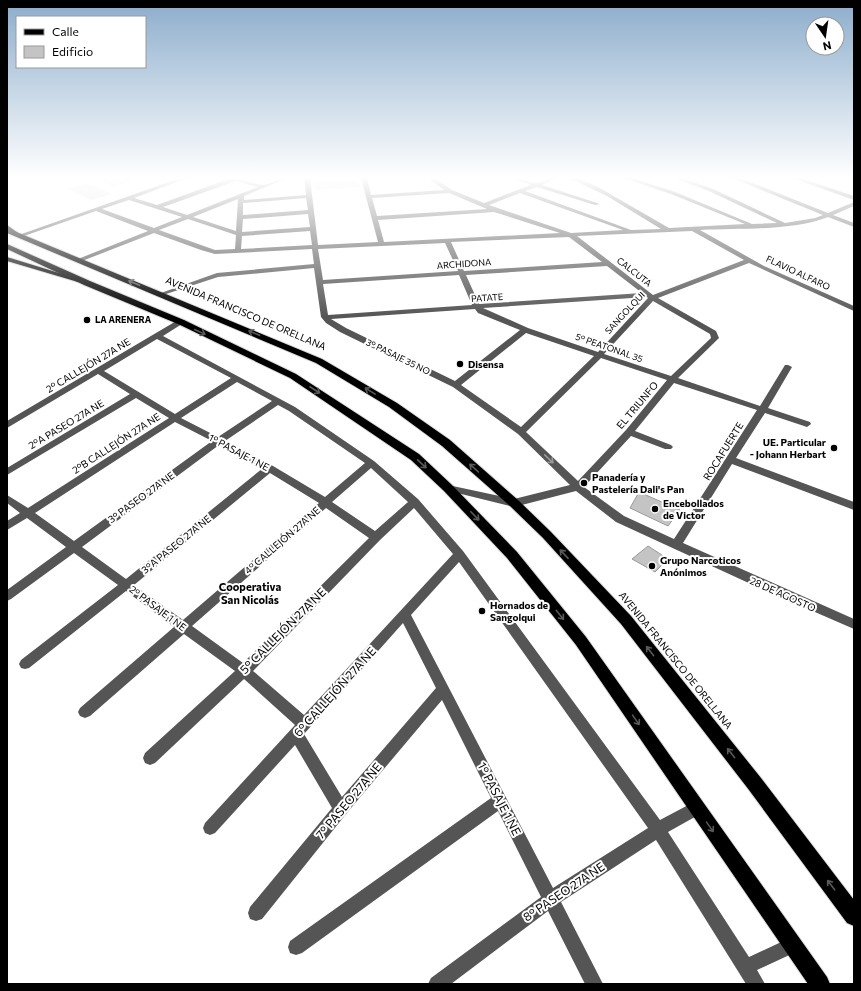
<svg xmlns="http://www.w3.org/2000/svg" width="861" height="991" font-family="Commissioner,sans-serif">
  <rect width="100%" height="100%" fill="#fff"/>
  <g fill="#dcdcdc">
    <polygon points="96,178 141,178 114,187"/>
    <polygon points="358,179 360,187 316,190 314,182"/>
    <polygon points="88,183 112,194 91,200 68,189"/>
  </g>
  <g fill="#c4c4c4" stroke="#999">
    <polygon points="639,492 680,510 668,526 630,508"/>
    <polygon points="648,546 668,559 655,572 632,559"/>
  </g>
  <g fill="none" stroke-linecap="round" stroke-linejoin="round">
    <g stroke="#dbdbdb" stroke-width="2">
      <g id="major">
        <polygon points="7,225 21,235 21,237 17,237 7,230"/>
        <polygon points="7,257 82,280 83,281 78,282 7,261"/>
      </g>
    </g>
    <g stroke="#dbdbdb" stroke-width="2">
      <g id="highway">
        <polygon points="7,228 322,359 397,403 450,440 518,500 551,532 631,616 761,778 854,900 854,926 847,923 749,790 621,624 543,538 510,506 442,446 389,407 316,363 7,233"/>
        <polygon points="7,244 90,281 184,320 296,374 419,454 452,485 517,552 586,637 827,977 830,984 808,984 576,645 507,558 444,491 411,460 290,378 178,324 84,285 7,249"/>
      </g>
    </g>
    <g fill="#555" fill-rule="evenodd">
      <path d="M180 178H188L134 198 157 205 231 178C242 178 254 185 262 185 270 185 278 178 287 178L244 196V200L306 195 304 178H310L318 245 378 242 361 178H367L371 195 444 190 428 178H434L452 190 484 203 531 185 512 178C520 178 526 182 535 183 540 184 550 178 557 178L542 185 600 204 595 205 537 187 525 191 631 230 661 229 607 196 569 178H577L598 187 669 228 745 224 671 194 623 178H632L675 192 752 224 777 223 709 191 674 178H682L713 189 785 223 815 218 823 215 732 178H740L828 213 854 202V206L833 215 854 223V227L828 217C793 231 738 228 700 230L764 266 854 306V311L749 263 658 298 716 331 719 338 678 378 760 406 785 365H788L792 367 768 408 810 422 811 424 807 427 765 413 736 458 854 502V510L732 464 683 543 854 619V629L753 585 616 522 576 491 514 507 445 490 443 488 445 486 448 485 514 499 570 485 518 434 453 387 340 332 326 323 321 317 314 268 218 277 163 295 158 294 217 273 314 264 312 249 215 254 201 250 154 233 82 261H78V259L148 231 96 211 21 237 16 236ZM236 181 258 187 187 215 163 207ZM449 193 487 209 377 216 372 198ZM520 193 623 230 571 233 489 205ZM306 198 308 210 243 215V203ZM238 199 236 231 193 217ZM129 200 182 217 154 228 102 209ZM494 212 560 233 384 242 378 220ZM308 214 310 227 242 232 243 219ZM188 219 236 235 235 249 215 250 159 230ZM310 231 312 245 241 249 242 236ZM692 231 744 260 653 295 577 236ZM569 237 602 262 464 271 451 242ZM445 243 458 271 323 280 318 249ZM607 266 642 293 479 304 466 275ZM459 275 472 305 328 315 323 284ZM647 297 648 298 598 352 528 328 483 308ZM653 301 710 334 711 338 671 376 604 354ZM475 309 478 313 520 330 455 381 346 328 331 319ZM526 333 594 356 521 427 461 385ZM601 358 667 380 626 430 578 481 526 432ZM674 383 757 410 674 539 624 516 584 487 631 436 665 449H671L673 447 671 445 635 431Z"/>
      <polygon points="792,178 800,178 854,196 854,200"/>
      <path d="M178 320H184L185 322 163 336 295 407 374 461 418 499 463 551 660 820 692 803 697 801 702 803 704 808 702 813 668 832 749 957 792 937 798 939 800 945 798 951 757 970 765 984H746L656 840 561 902 603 984H585L548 911 451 984H428L431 978 541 897 498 811 302 953 296 955 290 953 288 947 290 941 491 798 442 700 346 814 262 919 256 921 250 919 248 913 250 907 332 808 295 745 215 833 210 835 205 833 203 828 205 823 295 725 244 679 155 763 150 765 145 763 143 758 145 753 235 671 184 634 90 716 85 718 80 716 78 712 80 708 174 627 126 591 29 668 25 669 21 668 19 664 21 660 118 585 74 553 11 599 7 601V590L66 547 27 518 7 530V521L20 513 7 503V495L28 508 169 418 136 398 7 475V468L130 394 98 374 7 428V421ZM157 339 231 378 175 414 104 371ZM237 382 272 401 218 437 181 418ZM278 405 289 411 365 463 325 497 273 466 225 441ZM175 422 212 441 74 541 35 513ZM219 445 263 468 126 579 82 547ZM371 468 408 502 375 531 332 502ZM270 473 319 503 183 620 134 585ZM326 508 369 538 243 663 192 626ZM414 508 453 554 304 715 253 671 380 540ZM459 562 648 828 553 888 411 615ZM403 623 436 688 342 797 304 734Z"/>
    </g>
    <use href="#major" fill="#000" fill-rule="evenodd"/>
    <use href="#highway" fill="#000" fill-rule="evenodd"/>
  </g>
  <defs><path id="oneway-shaft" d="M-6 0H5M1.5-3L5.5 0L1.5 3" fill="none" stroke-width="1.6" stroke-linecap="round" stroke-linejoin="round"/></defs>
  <g stroke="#595959">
    <use href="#oneway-shaft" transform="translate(134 283) rotate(-157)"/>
    <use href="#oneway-shaft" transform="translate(200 332) rotate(25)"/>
    <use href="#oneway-shaft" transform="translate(254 333) rotate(-157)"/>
    <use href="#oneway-shaft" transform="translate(315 390) rotate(33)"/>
    <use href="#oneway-shaft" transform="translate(370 391) rotate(-149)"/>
    <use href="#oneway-shaft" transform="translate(422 464) rotate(43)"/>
    <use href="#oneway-shaft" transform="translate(474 468) rotate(-138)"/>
    <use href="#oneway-shaft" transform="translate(475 516) rotate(46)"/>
    <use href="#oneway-shaft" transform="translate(564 554) rotate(-133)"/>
    <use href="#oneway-shaft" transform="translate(560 615) rotate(51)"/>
    <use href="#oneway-shaft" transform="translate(650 651) rotate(-128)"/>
    <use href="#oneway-shaft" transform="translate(636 720) rotate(55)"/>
    <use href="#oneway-shaft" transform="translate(731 753) rotate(-128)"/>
    <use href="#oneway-shaft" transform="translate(710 827) rotate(55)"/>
    <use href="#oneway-shaft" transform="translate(831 885) rotate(-127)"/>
  </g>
  <use stroke="#999" href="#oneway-shaft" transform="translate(549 459) rotate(44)"/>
  <linearGradient id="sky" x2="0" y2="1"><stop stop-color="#8cadcc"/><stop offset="0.56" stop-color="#fff"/><stop offset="1" stop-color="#fff" stop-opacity="0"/></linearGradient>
  <rect width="861" height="317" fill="url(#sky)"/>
  <g fill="#000" stroke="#fff" stroke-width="1.5">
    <circle cx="87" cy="320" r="4"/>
    <circle cx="460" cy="364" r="4"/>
    <circle cx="834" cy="448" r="4"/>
    <circle cx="584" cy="483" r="4"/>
    <circle cx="655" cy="509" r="4"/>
    <circle cx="652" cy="566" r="4"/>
    <circle cx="482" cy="611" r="4"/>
  </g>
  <g text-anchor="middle" stroke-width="4" stroke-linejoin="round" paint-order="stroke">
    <g font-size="9" fill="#000" stroke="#fff">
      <text transform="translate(464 264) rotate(-4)" y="3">ARCHIDONA</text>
      <text transform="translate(634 272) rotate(38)" y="3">CALCUTA</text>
      <text transform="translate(798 273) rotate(25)" y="3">FLAVIO ALFARO</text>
      <text transform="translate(487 298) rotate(-4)" y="3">PATATE</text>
      <text transform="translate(625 313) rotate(-47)" y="3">SANGOLQUI</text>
      <text transform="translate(609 348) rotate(19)" y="3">5° PEATONAL 35</text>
      <text transform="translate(398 357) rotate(26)" y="3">3° PASAJE 35 NO</text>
    </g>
    <g font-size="9" font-weight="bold" fill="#000" stroke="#fff" text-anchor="start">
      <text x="95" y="323">LA ARENERA</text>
    </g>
    <g font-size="10" fill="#000" stroke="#fff">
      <text transform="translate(246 313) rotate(23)" y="4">AVENIDA FRANCISCO DE ORELLANA</text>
      <text transform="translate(88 365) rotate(-31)" y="4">2° CALLEJÓN 27A NE</text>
      <text transform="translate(637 405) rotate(-50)" y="4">EL TRIUNFO</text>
      <text transform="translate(66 424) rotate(-31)" y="4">2°A PASEO 27A NE</text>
      <text transform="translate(116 443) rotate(-33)" y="4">2°B CALLEJÓN 27A NE</text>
      <text transform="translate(723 451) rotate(-58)" y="4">ROCAFUERTE</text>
      <text transform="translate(239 452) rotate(28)" y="4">1° PASAJE 1 NE</text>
      <text transform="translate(141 497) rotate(-36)" y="4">3° PASEO 27A NE</text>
      <text transform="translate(282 540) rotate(-41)" y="4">4° CALLEJÓN 27A NE</text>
      <text transform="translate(176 544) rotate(-39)" y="4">3°A PASEO 27A NE</text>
      <text transform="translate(783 594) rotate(24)" y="4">28 DE AGOSTO</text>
      <text transform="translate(158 608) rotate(37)" y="4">2° PASAJE 1 NE</text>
      <text transform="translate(676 660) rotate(51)" y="4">AVENIDA FRANCISCO DE ORELLANA</text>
    </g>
    <g font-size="10" font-weight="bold" fill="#000" stroke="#fff" text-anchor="start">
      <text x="468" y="368">Disensa</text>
      <text x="826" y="446" text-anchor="end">UE. Particular<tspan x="826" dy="12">- Johann Herbart</tspan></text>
      <text x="592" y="481">Panadería y<tspan x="592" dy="12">Pastelería Dali's Pan</tspan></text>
      <text x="663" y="507">Encebollados<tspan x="663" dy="12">de Victor</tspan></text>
      <text x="660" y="564">Grupo Narcoticos<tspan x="660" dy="12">Anónimos</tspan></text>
      <text x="490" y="609">Hornados de<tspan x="490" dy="12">Sangolqui</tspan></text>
    </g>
    <g font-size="11" font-weight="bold" fill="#000" stroke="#fff">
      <text x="250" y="591">Cooperativa<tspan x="250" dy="13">San Nicolás</tspan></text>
    </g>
    <g font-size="12" fill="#000" stroke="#fff">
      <text transform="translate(283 631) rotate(-45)" y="4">5° CALLEJÓN 27A NE</text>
      <text transform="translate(335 692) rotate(-48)" y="4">6° CALLEJÓN 27A NE</text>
      <text transform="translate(499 799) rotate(63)" y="4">1° PASAJE 1 NE</text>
      <text transform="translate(349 801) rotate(-50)" y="4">7° PASEO 27A NE</text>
      <text transform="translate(564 892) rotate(-34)" y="4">8° PASEO 27A NE</text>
    </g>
  </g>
  <rect width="861" height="991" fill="none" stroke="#000000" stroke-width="16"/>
  <rect x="16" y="16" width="130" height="52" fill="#ffffff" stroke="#999999"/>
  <rect x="24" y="29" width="20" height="6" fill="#000000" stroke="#999999"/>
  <text x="52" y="36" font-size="12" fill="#000000">Calle</text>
  <rect x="24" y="46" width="20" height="12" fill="#c4c4c4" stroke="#999999"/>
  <text x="52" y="56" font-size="12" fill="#000000">Edificio</text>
  <g transform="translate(825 36) rotate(167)"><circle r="19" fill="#ffffff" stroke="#999999"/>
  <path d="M0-3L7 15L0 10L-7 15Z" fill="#000000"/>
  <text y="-6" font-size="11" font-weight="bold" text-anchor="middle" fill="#000000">N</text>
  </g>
</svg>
